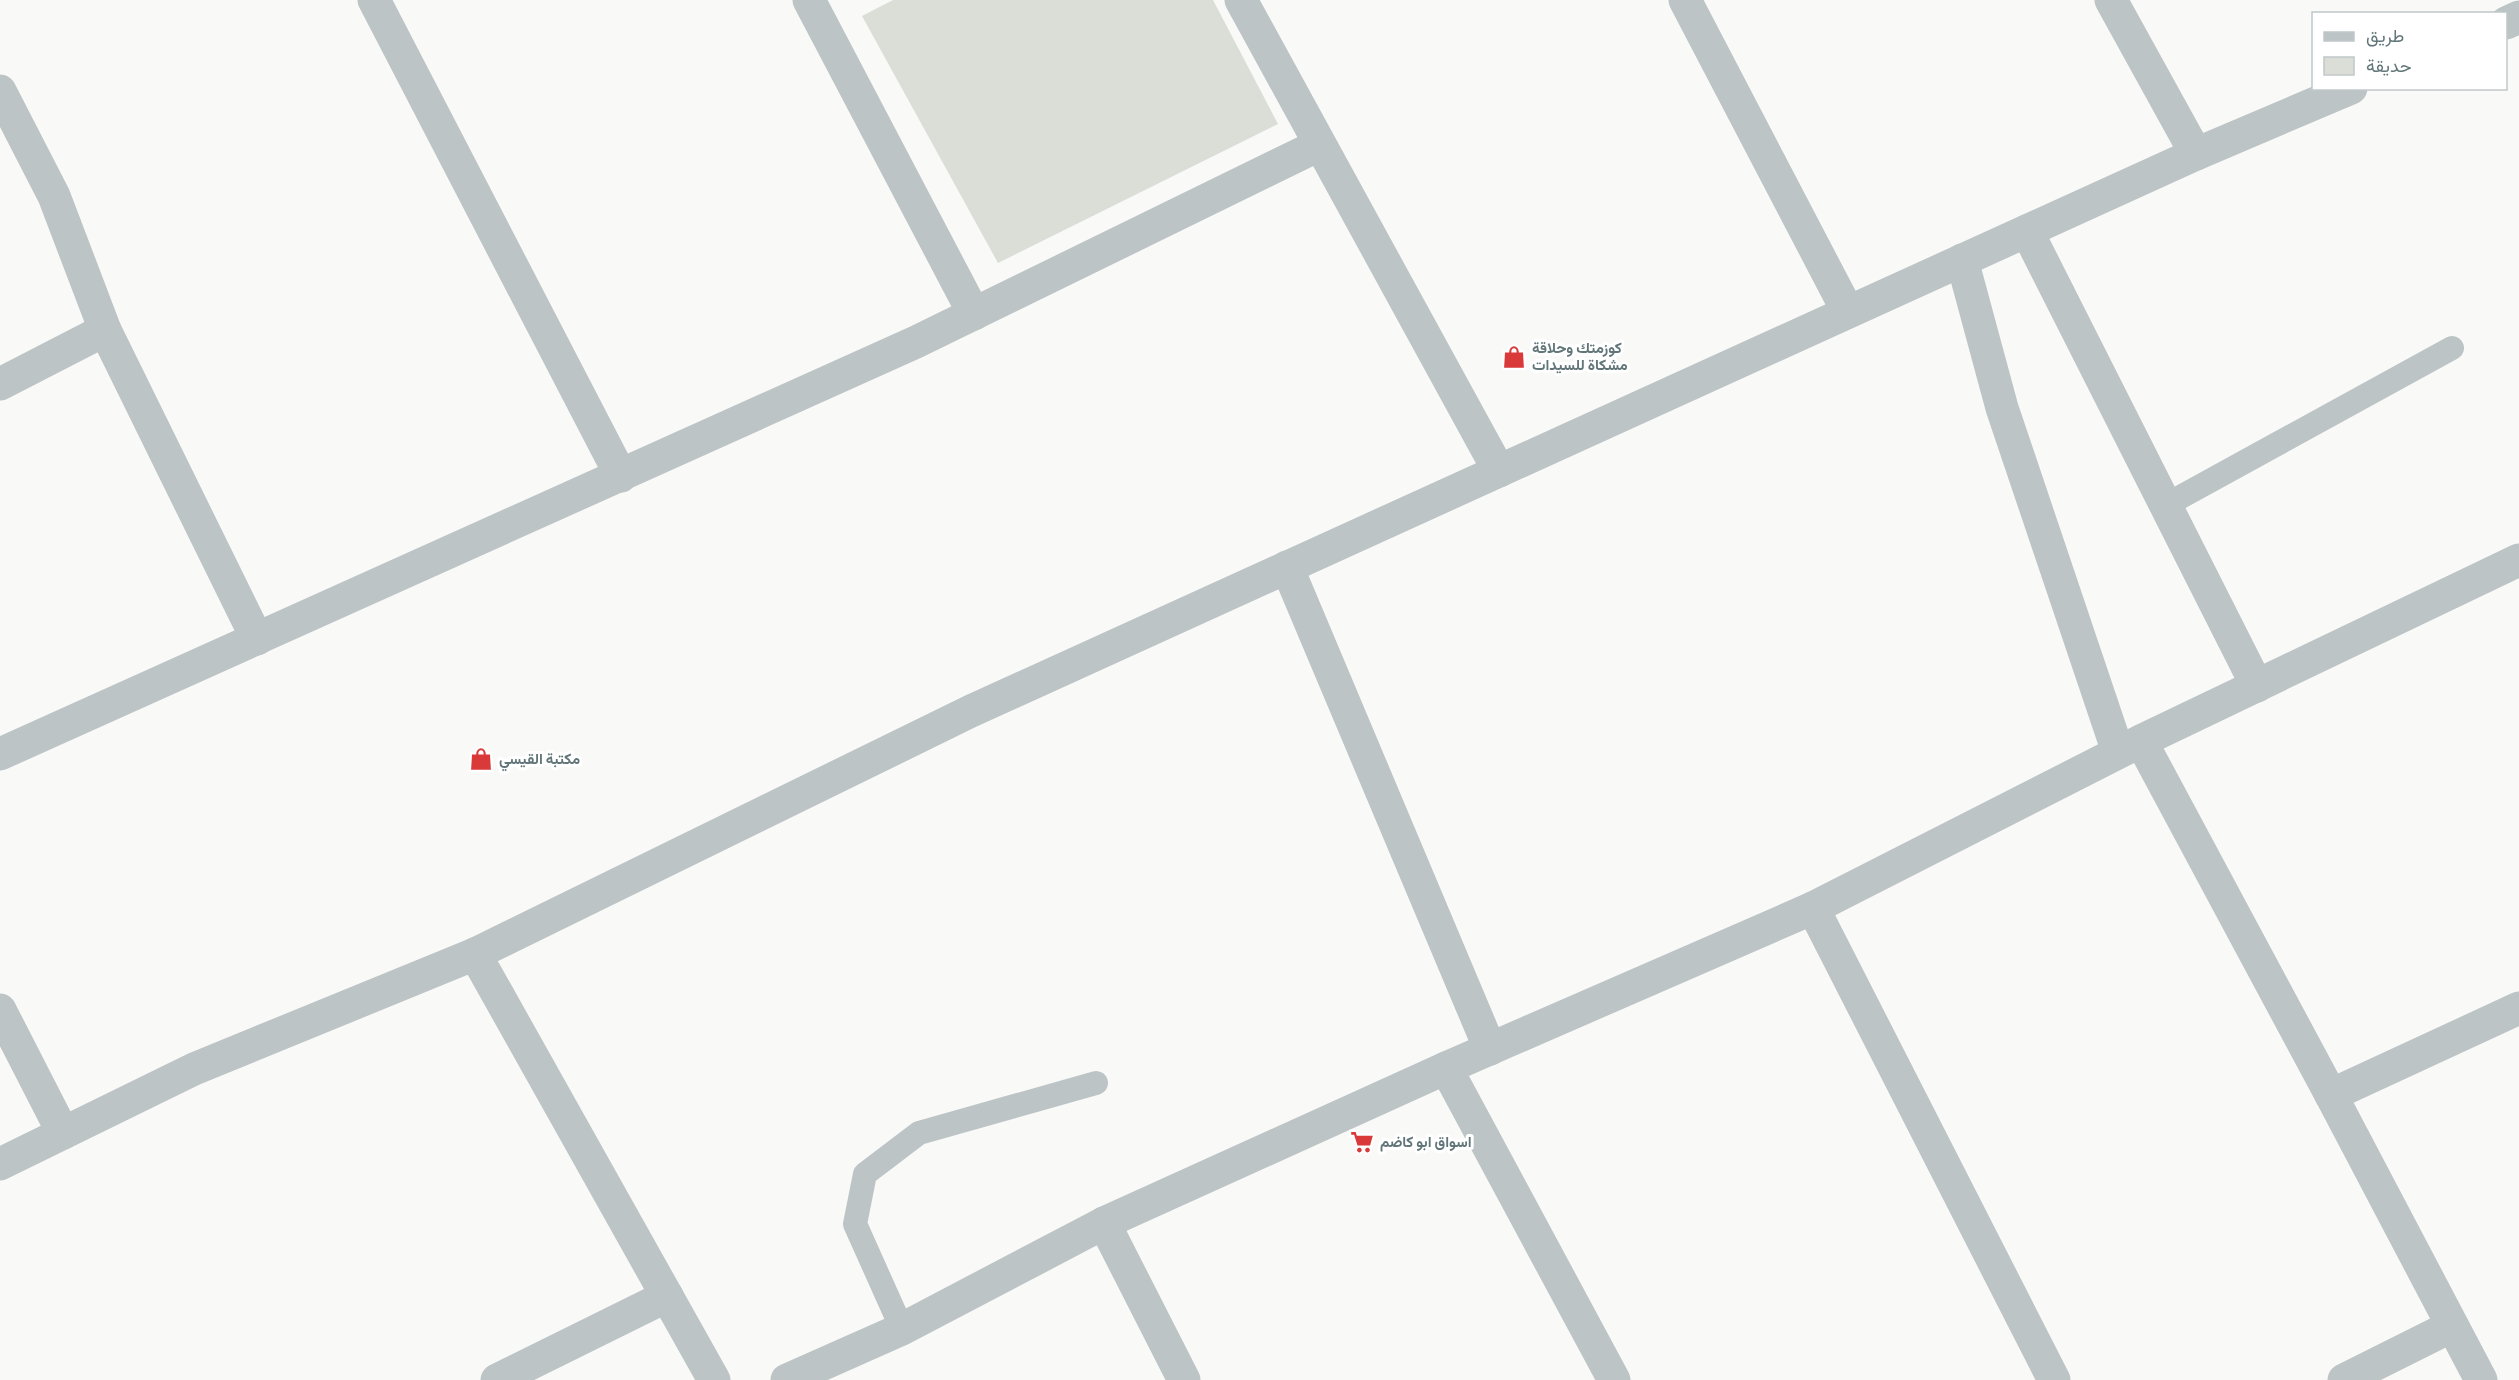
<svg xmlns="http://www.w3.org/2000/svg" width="2519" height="1380" font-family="Manrope,Vazirmatn,sans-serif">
  <rect width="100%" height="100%" fill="#f9f9f8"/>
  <polygon fill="#dbded7" points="893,0 1213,0 1278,124 998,263 862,16"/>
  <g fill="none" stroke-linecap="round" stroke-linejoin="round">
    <g stroke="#bdc4c5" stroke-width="24">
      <polyline points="2166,505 2452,348"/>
      <polyline points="902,1329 855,1224 865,1174 919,1133 1096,1083"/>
    </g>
    <g stroke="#bdc4c5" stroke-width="33">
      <polyline points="374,0 621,476"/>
      <polyline points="809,0 974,314"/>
      <polyline points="1241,0 1499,471"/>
      <polyline points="1685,0 1848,312"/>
      <polyline points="2111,0 2196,154"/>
      <polyline points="2506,23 2519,17"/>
      <polyline points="0,91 54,196 105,330 257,639"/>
      <polyline points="2027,231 2257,686"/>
      <polyline points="1962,260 2002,408 2118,752"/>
      <polyline points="0,384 105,330"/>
      <polyline points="1287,567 1490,1049"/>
      <polyline points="2141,741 2331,1095 2481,1380"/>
      <polyline points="0,754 916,342 1319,145"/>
      <polyline points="1813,908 2054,1380"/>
      <polyline points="475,954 714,1380"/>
      <polyline points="0,1010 63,1133"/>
      <polyline points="1446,1068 1614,1380"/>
      <polyline points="2331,1095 2519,1008"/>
      <polyline points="0,1164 194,1069 475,954 971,711 2196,154 2351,88"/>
      <polyline points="1104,1223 1184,1380"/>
      <polyline points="497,1380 667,1296"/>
      <polyline points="787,1380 902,1329 1104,1223 1446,1068 1813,908 2141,741 2519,560"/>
      <polyline points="2344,1380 2452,1326"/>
    </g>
  </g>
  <defs>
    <g id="shop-bare" transform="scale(1.8)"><path d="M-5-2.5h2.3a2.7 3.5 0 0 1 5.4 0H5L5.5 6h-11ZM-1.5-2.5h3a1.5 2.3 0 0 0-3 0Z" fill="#d93939" stroke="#fff" stroke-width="2.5" paint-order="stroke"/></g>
    <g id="supermarket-bare" transform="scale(1.8)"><path d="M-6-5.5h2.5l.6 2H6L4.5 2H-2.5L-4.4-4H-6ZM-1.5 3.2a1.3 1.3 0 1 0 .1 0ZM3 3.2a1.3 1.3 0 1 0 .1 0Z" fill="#d93939" stroke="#fff" stroke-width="2.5" paint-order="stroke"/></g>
  </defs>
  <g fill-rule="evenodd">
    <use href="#shop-bare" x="1514" y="357"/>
    <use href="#shop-bare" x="481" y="759"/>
    <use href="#supermarket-bare" x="1362" y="1142"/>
  </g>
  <g text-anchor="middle" stroke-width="6" stroke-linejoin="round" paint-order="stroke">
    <g font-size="15" font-weight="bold" fill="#62767a" stroke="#fff" text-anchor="start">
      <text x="1532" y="353">كوزمتك وحلاقة<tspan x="1532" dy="17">مشكاة للسيدات</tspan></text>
      <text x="499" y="764">مكتبة القيسي</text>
      <text x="1380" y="1147">اسواق ابو كاضم</text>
    </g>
  </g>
  <rect x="2312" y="12" width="195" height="78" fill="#ffffff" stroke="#c0c8ca" stroke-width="1.5"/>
  <rect x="2324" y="32" width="30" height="9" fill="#bdc4c5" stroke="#c0c8ca" stroke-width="1.5"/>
  <text x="2366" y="42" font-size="18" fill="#62767a">طريق</text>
  <rect x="2324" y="57" width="30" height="18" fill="#dbded7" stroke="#c0c8ca" stroke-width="1.5"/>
  <text x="2366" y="72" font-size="18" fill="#62767a">حديقة</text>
</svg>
